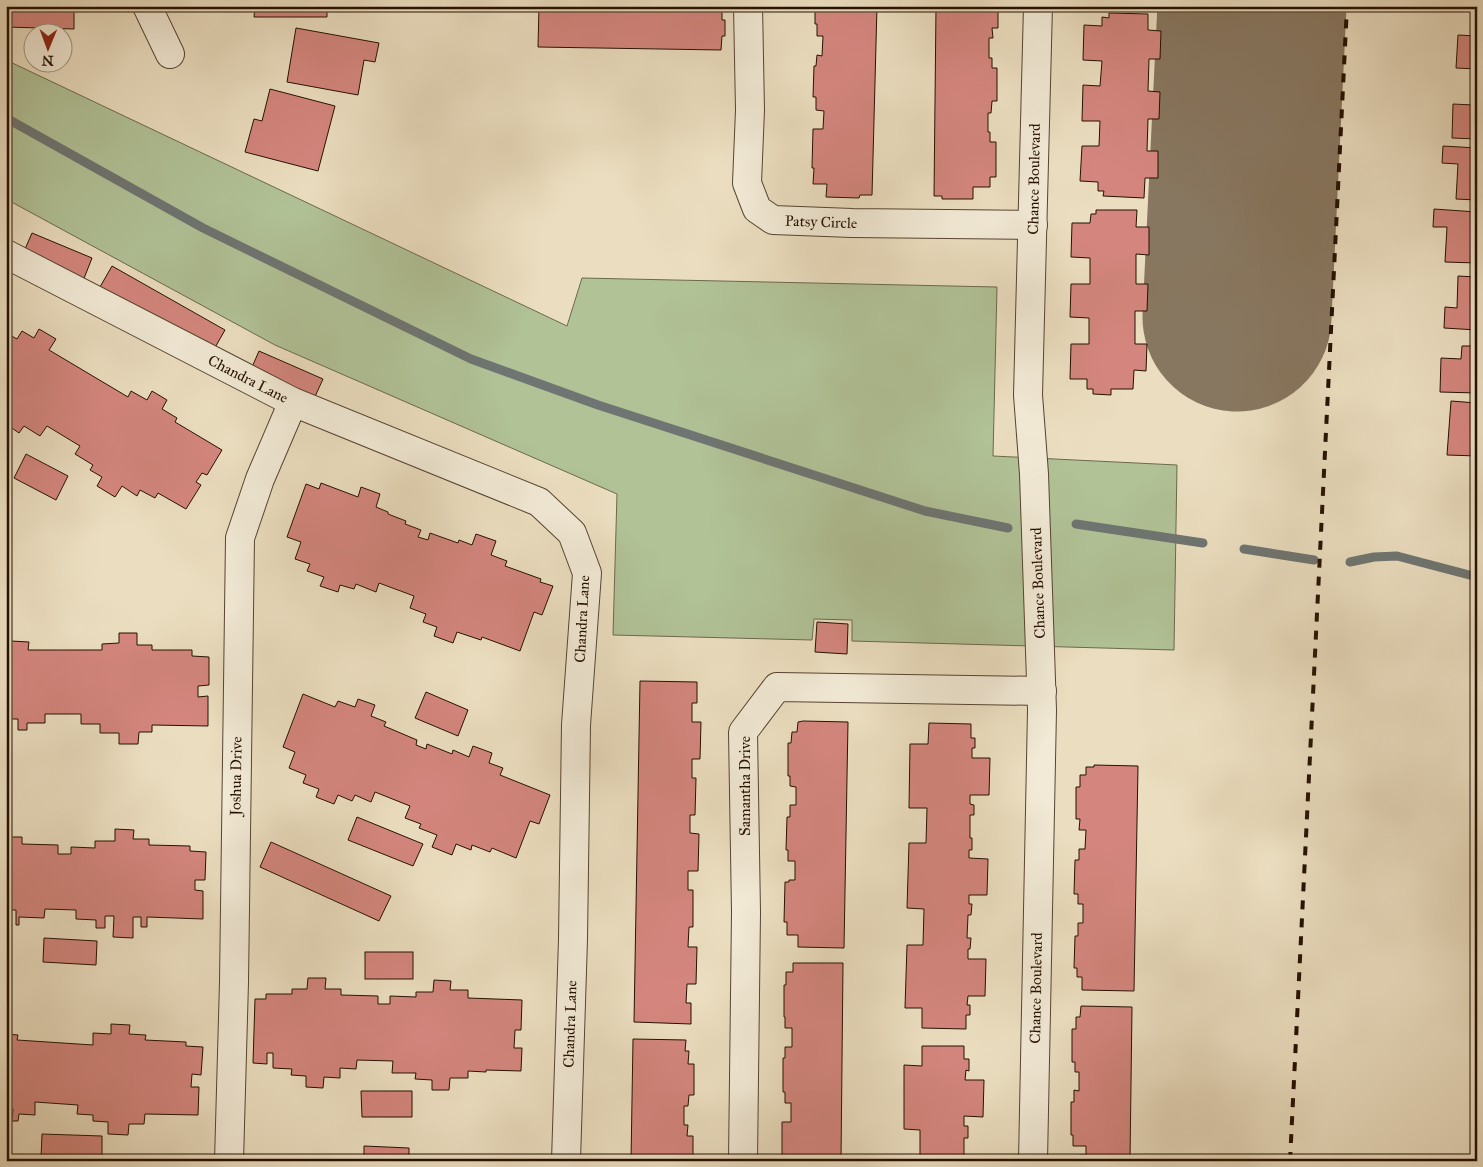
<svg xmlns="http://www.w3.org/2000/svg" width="1483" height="1167" font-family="'IM FELL Great Primer',serif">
  <rect width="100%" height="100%" fill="#ebdec0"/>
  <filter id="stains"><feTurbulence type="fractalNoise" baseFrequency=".004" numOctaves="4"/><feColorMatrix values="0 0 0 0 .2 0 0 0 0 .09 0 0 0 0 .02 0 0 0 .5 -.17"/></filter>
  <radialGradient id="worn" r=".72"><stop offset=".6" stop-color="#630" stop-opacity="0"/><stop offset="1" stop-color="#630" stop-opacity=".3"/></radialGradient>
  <polygon fill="#b1c297" stroke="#6b694c" points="6,60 567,326 582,278 997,287 993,456 1177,465 1174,650 852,641 852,620 814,619 812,640 613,635 617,494 275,345 6,199"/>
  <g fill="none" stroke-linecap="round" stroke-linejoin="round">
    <g stroke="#6e7572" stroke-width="9">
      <polyline points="6,118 203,228 471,359 598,405 925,511 1008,528"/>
      <polyline points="1076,524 1203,543"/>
      <polyline points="1244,549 1314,560"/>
      <polyline points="1350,562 1374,557 1397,556 1477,577"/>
    </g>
    <polyline stroke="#887760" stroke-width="189" points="1237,317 1252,6"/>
  </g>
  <g fill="#d4867e" stroke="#251001">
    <polygon points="6,6 74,6 74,29 6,27"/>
    <polygon points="255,6 327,6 327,17 254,17"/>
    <polygon points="539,6 720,6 720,8 722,8 722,20 725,20 725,36 722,36 721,50 538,47"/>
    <polygon points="815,6 877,6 872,195 860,195 859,198 826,197 827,184 813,184 814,168 812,168 813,129 823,129 824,111 816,110 816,97 813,97 814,66 816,66 817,55 822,56 823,36 817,36 817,24 815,24"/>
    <polygon points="936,6 998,6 998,28 992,28 993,38 989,38 989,58 992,58 992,68 997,68 997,101 992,101 991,113 988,113 988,132 990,132 990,142 996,142 996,177 990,177 990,187 973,187 973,199 942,199 942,196 934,196"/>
    <polygon points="1109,13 1148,14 1148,30 1161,31 1160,59 1149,59 1148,91 1160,92 1159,119 1148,119 1147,151 1158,151 1158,178 1145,178 1144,198 1103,196 1104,191 1098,191 1098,182 1080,181 1082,146 1099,146 1100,121 1082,121 1083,85 1100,86 1102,61 1083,60 1084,25 1102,26 1102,17 1109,18"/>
    <polygon points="1477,25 1477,69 1456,68 1458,35 1476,36"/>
    <polygon points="296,28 379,43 375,62 364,60 358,95 287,82"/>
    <polygon points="1474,86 1477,86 1477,139 1452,138 1453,104 1473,105"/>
    <polygon points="270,89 335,106 318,171 245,152 254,119 262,121"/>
    <polygon points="1443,146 1477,148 1477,200 1456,199 1458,164 1442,163"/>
    <polygon points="1434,209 1477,212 1477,263 1445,262 1447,227 1433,227"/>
    <polygon points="1096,210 1137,210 1136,227 1149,227 1149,255 1136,254 1136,284 1148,284 1147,311 1135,311 1135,344 1147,344 1146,371 1134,370 1133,389 1111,389 1111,395 1093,394 1093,389 1087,389 1087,379 1070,379 1071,344 1089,344 1089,318 1070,317 1071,284 1090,284 1090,258 1071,257 1072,223 1090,223 1091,214 1096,214"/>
    <polygon points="32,233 92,258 83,281 22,256"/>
    <polygon points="112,266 225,330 209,358 96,294"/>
    <polygon points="1458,276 1477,277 1477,330 1444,328 1445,307 1457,308"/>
    <polygon points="39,329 56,339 49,350 128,397 131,391 147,400 152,391 167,400 162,409 177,418 175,422 222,450 207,475 202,473 196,482 201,485 186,509 158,493 155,498 140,490 137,496 122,486 115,497 97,486 102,477 90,470 93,465 75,454 80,446 47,426 40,436 24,426 19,433 9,426 6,431 6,333 17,339 22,331 34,338"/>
    <polygon points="1473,339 1477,339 1477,393 1440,392 1441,358 1461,359 1462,346 1473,346"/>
    <polygon points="259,351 323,379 313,401 249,374"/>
    <polygon points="1451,401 1477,403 1477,456 1447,455"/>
    <polygon points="26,454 68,476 56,500 14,478"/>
    <polygon points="321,483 358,497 361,487 380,494 376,507 388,512 388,514 406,521 405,524 421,530 418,537 428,540 430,533 458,543 459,540 472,545 476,534 496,541 491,555 507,561 505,566 541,579 540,582 553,586 542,615 534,612 520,651 482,637 481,640 457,632 453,643 434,636 437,627 423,622 426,614 410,608 414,596 379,583 376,592 356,584 354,589 340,585 338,592 320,586 324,577 307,571 310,564 295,559 301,542 287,537 306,484 319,489"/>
    <polygon points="817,622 848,624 847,654 815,652"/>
    <polygon points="6,633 11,633 11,641 29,642 28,650 102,650 102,644 119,643 119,633 137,633 137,645 152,645 152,650 192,650 192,656 209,657 209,685 198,686 198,697 208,696 208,726 152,725 152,732 139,732 138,744 119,744 119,733 100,733 100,724 81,724 81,714 45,714 45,723 27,723 27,730 18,730 18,719 10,719 10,740 6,740"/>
    <polygon points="640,681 697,682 697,703 692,703 692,722 701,722 700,759 692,759 692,778 696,778 695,815 690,815 690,833 699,834 698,871 688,871 688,890 693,890 693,927 689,927 688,947 697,947 696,984 687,984 686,1003 691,1003 691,1024 634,1022"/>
    <polygon points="426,692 468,710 458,736 415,718"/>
    <polygon points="303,694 335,707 338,701 355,707 358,699 375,705 371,716 386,722 384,726 417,740 416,745 426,749 427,744 452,754 453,750 469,757 473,746 492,753 489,763 503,768 500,775 550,795 539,824 530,821 516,858 492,848 490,852 472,845 471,850 456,844 452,855 432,847 437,835 419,828 421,824 405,818 410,806 375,792 371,802 355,795 352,801 338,795 334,804 316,797 319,789 303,783 306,775 289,768 295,752 283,747"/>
    <polygon points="803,721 848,722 844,948 798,947 798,935 787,935 787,922 784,922 785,882 789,882 789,880 795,880 795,861 788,861 788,850 786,850 787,817 790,817 790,805 796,805 796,787 790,786 790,776 788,776 788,743 791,743 792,732 797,732 798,722"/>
    <polygon points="929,723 971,724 971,738 975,738 975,748 972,748 972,758 990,758 989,795 970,795 970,804 974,805 974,815 970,815 970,838 972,838 972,850 969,850 969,858 988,859 987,895 969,895 969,904 972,904 971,915 968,915 967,938 971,938 970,949 968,949 968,959 986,959 985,996 968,996 967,1005 970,1005 970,1015 966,1015 966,1029 922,1028 922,1008 905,1008 907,945 923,945 924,909 907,908 909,843 926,843 927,808 909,808 910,744 928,744"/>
    <polygon points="1094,765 1138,766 1134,991 1082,990 1082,977 1077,977 1077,968 1074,968 1075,936 1078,936 1078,923 1083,923 1083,904 1078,904 1078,894 1074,894 1075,860 1079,860 1079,849 1085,849 1086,830 1079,830 1080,819 1076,819 1076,787 1080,787 1080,775 1086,775 1086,767 1094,767"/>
    <polygon points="357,817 423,844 413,866 348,840"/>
    <polygon points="6,827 6,837 22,837 22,844 58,845 58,854 71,854 71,847 95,848 95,841 115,841 115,829 134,830 133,839 149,839 149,845 190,846 190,851 206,852 205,880 195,880 195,890 203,891 203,919 147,917 147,927 141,927 141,917 133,917 133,938 113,937 114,916 105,916 105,928 96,928 96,920 76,919 76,910 45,909 44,918 19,917 19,925 16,925 16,910 6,910"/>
    <polygon points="271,842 391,896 379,921 260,867"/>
    <polygon points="44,938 97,941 96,965 43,962"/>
    <rect x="365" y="952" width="48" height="27"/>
    <polygon points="793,963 843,963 841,1161 782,1161 782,1122 791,1122 791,1103 785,1103 785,1092 783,1092 783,1058 785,1058 785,1047 792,1047 792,1028 785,1028 785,1017 784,1017 784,985 786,985 786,972 793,972"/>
    <polygon points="308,978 326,978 325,989 341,989 341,995 378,996 378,1004 390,1004 390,996 416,997 416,992 433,992 434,980 451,981 450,990 468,990 468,998 522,1000 521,1030 515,1030 514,1048 522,1048 521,1071 486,1070 486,1072 468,1071 468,1078 450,1078 449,1090 432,1090 432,1080 415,1079 416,1073 392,1073 393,1061 357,1060 356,1069 340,1068 340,1078 324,1077 323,1088 306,1087 306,1076 291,1075 292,1069 273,1068 273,1053 267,1053 267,1064 253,1063 255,999 266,999 266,994 292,994 292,989 307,989"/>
    <polygon points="1081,1006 1132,1007 1130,1161 1079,1161 1079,1155 1086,1155 1086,1146 1073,1146 1073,1135 1071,1135 1071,1102 1074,1102 1074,1090 1079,1091 1079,1072 1075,1072 1075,1062 1072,1062 1072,1029 1076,1029 1076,1017 1080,1017"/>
    <polygon points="111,1024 130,1025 129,1034 146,1035 145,1040 186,1042 186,1046 203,1047 201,1075 192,1074 191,1087 199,1087 198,1115 145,1114 144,1124 129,1124 128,1135 108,1134 108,1122 93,1121 93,1115 77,1114 78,1105 35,1102 35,1115 19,1114 18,1121 12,1121 13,1109 6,1109 6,1034 18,1035 17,1040 93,1045 93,1033 111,1034"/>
    <polygon points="633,1039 686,1040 685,1051 689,1051 688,1064 694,1064 694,1095 689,1095 688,1106 684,1106 684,1125 688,1125 687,1136 693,1136 693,1161 631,1161"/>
    <polygon points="922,1046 964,1046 964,1059 969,1059 969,1071 966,1070 965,1080 984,1080 983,1117 964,1116 964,1126 968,1126 968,1138 964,1138 964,1160 966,1161 920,1161 920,1130 904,1129 904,1065 922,1066"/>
    <polygon points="361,1091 412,1091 412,1117 362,1117"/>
    <polygon points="42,1134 102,1136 102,1160 41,1158"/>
    <polygon points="364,1146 409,1148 409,1161 364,1161"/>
  </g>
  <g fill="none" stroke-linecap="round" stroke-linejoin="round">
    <g stroke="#564431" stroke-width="30">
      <g id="minor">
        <polyline points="147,6 170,54"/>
        <polyline points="748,6 750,110 747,183 757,209 773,220 852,223 1033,225"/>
        <polyline points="6,254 293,402 539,502 572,533 587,573 576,725 573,939 566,1161"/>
        <polyline points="229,1161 234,982 240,538 260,479 293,402"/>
        <polyline points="743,1161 746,912 743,732 777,687 1042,691"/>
        <polyline points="1033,1161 1042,710 1034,474 1028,395 1038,6"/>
      </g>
    </g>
    <use href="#minor" stroke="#f2ead6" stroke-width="28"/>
    <polyline stroke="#251001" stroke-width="4" stroke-dasharray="9 9" stroke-linecap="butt" points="1290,1161 1347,6"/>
  </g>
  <g text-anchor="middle" stroke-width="4.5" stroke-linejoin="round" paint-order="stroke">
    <g font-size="15" fill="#251001" stroke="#f2ead6">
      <text transform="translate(1034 179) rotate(-89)" y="5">Chance Boulevard</text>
      <text transform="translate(821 222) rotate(2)" y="5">Patsy Circle</text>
      <text transform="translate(248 379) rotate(27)" y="5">Chandra Lane</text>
      <text transform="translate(1038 583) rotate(-92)" y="5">Chance Boulevard</text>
      <text transform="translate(582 619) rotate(-87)" y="5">Chandra Lane</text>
      <text transform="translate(236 776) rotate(-89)" y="5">Joshua Drive</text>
      <text transform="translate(745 786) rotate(-90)" y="5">Samantha Drive</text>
      <text transform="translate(1036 988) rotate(-89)" y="5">Chance Boulevard</text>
      <text transform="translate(570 1024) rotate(-88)" y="5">Chandra Lane</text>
    </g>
  </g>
  <rect width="1483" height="1167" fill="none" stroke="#ebdec0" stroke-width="25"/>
  <rect x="8" y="8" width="1468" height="1152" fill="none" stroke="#251001" stroke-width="2.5"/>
  <rect x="12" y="12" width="1458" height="1142" fill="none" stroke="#251001"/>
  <g transform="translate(48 48) rotate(181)"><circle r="24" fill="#f2ead6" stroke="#a09381"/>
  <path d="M0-4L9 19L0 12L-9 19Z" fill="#8f2418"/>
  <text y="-8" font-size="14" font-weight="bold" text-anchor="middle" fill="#251001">N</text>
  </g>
  <rect width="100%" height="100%" filter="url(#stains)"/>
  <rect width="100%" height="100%" fill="url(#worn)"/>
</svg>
